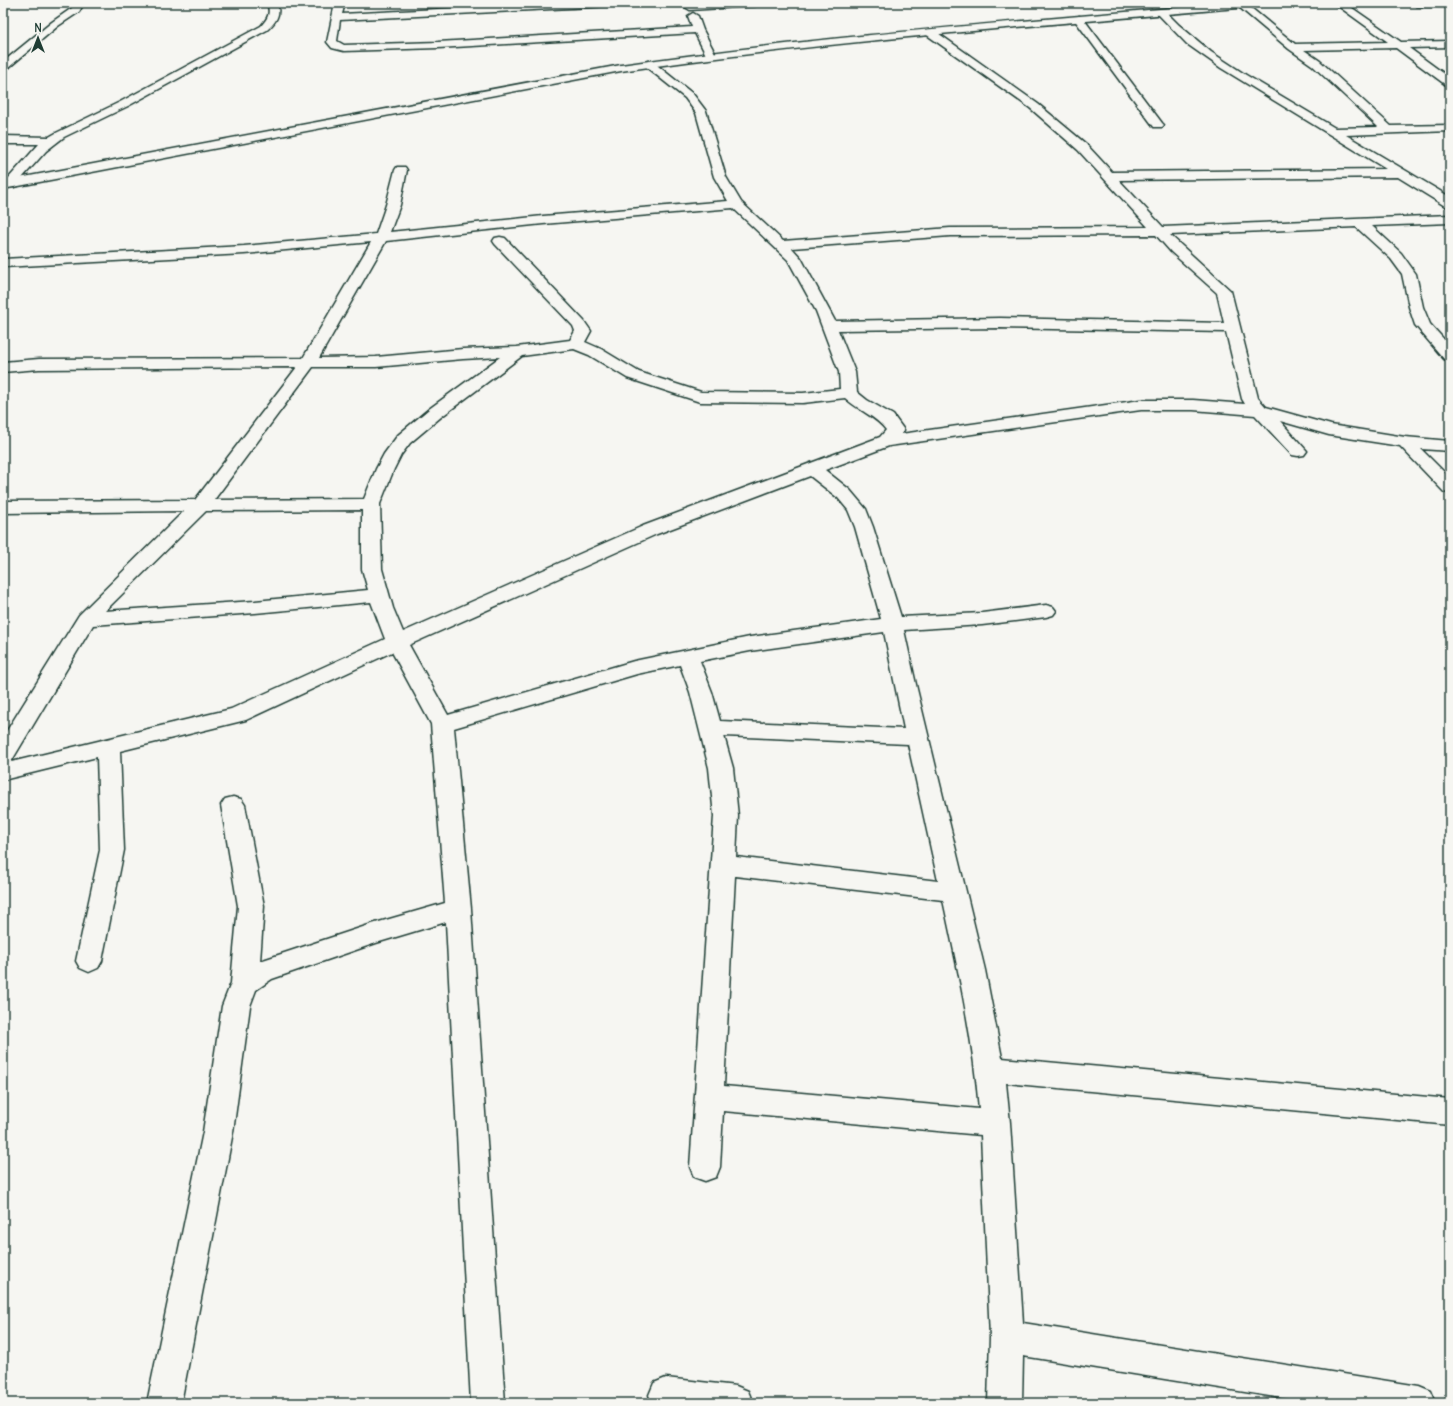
<svg xmlns="http://www.w3.org/2000/svg" width="1453" height="1406" font-family="Delius,sans-serif">
  <rect width="100%" height="100%" fill="#f6f6f2"/>
  <filter id="ink" filterUnits="userSpaceOnUse"><feTurbulence type="fractalNoise" baseFrequency=".025" numOctaves="2"/><feDisplacementMap in="SourceGraphic" scale="8" xChannelSelector="R" yChannelSelector="G"/><feConvolveMatrix kernelMatrix="1 2 1 2 8 2 1 2 1" color-interpolation-filters="sRGB"/></filter>
  <g filter="url(#ink)">
    <g fill="none" stroke-linecap="round" stroke-linejoin="round">
      <g stroke="#1f3d34" stroke-width="3">
        <g id="street">
          <polygon points="74,3 84,3 79,12 58,26 7,69 3,70 3,62 52,22 72,8"/>
          <path d="M267 3H277C281 15 276 22 267 30L128 106 64 137 46 151 14 187H6L4 184 6 181 39 144H3V136L49 137 56 133 120 102 261 26C268 18 271 13 267 3Z"/>
          <polygon points="335,3 345,3 342,14 555,3 616,3 611,6 340,20 337,41 344,45 438,42 692,27 688,16 693,13 698,16 703,30 716,55 711,58 707,57 695,33 438,48 344,51 332,48 327,42"/>
          <polygon points="709,3 760,3 755,6 690,10 685,7 690,4"/>
          <path d="M1239 3H1245L1295 44 1388 42 1334 3H1345L1401 42 1450 41V47L1409 48 1450 78V86L1446 85 1396 48 1304 50 1320 61 1391 126 1450 125V131L1346 135 1450 197V207L1445 206 1398 177 1119 180 1163 227 1450 215V223L1372 226 1401 253 1416 274 1423 307 1430 324 1450 346V361L1444 359 1415 325 1409 307 1402 274 1391 259 1356 227 1170 235 1231 291 1258 398 1266 407 1331 425 1405 437 1450 441V451L1421 449 1450 478V493L1444 492 1400 446 1329 435 1280 421 1307 451 1304 455 1298 456 1292 455 1255 415 1193 410H1141L889 446 825 470 850 490 866 509 873 527 901 617 982 613 1046 605 1053 607 1056 611 1053 615 1046 617 982 625 904 630 917 689 985 970 1002 1058 1450 1099V1125L1006 1083 1010 1123 1023 1323 1419 1386 1431 1391 1436 1403H1312L1023 1356 1022 1403H988L990 1337 981 1135 723 1111 720 1167 716 1177 705 1181 694 1177 690 1167 714 816 709 768 690 692 680 665 637 674 454 728 471 909 505 1403H471L446 922 376 943 272 979 256 990 250 1006 233 1132 181 1403H147L203 1132 222 1006 231 983 238 906 221 805 225 799 233 797 241 799 245 805 264 906 260 961 372 924 445 903 431 724 392 652 246 720 120 751 124 850 102 961 98 968 89 972 80 968 76 961 100 850 97 757 3 780V764L231 709 385 639 371 602 255 613 93 625 11 762 3 764V737L79 615 184 511 3 513V501L195 500 297 367 39 369 3 372V362L39 359 303 358 371 242 244 254 3 267V259L244 246 376 234 386 205 395 170 397 167H405L407 170 400 205 390 232 543 216 728 201 714 177 696 113 685 98 645 66 644 64 649 61 653 62 693 94 706 111 726 177 741 202 783 241 950 228 1148 227 1078 150 1030 108 927 35 926 33 931 30 935 31 1038 104 1086 144 1112 172 1386 169 1221 68 1187 44 1156 12 1158 10H1164L1179 25 1211 52 1246 75 1335 128 1378 127 1312 65 1289 49 1239 7 1237 5ZM733 208 788 260 816 311 839 372 840 389 803 393 701 392 639 372 601 349 585 342 591 331 584 321 505 238 500 237 495 238 493 241 495 244 573 326 575 331 570 340 517 347 463 349 376 357 319 358 386 241 543 224ZM1156 235 1171 252 1217 293 1224 323 1000 318 835 321 801 258 792 248 950 236ZM1000 328 1226 332 1242 399 1245 404 1193 400H1141L901 434 904 430 893 415 867 400 857 392 855 372 838 330ZM574 349 589 355 627 378 700 402 803 403 845 398C858 410 877 417 886 430L880 437 643 526 403 632 393 608 382 569 380 504 394 469 401 455 410 443 441 417 522 356ZM500 357 429 409 398 435 384 454 376 469 364 499 214 500 313 367H376L463 359ZM810 476 838 498 848 510 855 527 881 619 750 637 634 661 448 715 409 645 657 534ZM362 510V569L368 590 255 601 105 611 206 511ZM884 632 904 729 720 721 712 692 700 661 750 651ZM724 736 908 744 938 881 736 857 738 816 733 768ZM735 876 943 900C958 969 973 1038 979 1109L724 1086Z"/>
          <polygon points="1412,3 1450,3 1450,7 1417,6"/>
          <polygon points="1079,16 1082,17 1162,123 1164,125 1162,127 1154,127 1074,19"/>
          <polygon points="666,1378 736,1386 748,1391 753,1403 652,1403 649,1395 654,1383"/>
        </g>
      </g>
      <g stroke="#1f3d34" stroke-width="3">
        <path id="highway" d="M1228 3H1265L1260 6C1047 25 833 40 621 71L3 189V181L621 65C822 36 1026 21 1228 3Z"/>
      </g>
      <use href="#street" fill="#f6f6f2" fill-rule="evenodd"/>
      <use href="#highway" fill="#f6f6f2" fill-rule="evenodd"/>
    </g>
  </g>
  <rect width="1453" height="1406" fill="none" stroke="#f6f6f2" stroke-width="16"/>
  <rect x="8" y="8" width="1437" height="1390" fill="none" stroke="#1f3d34" stroke-width="1.5" filter="url(#ink)"/>
  <g transform="translate(38 38)" stroke="#f6f6f2" stroke-width="3" paint-order="stroke">
  <path d="M0-3L7 15L0 10L-7 15Z" fill="#1f3d34"/>
  <text y="-6" font-size="11" font-weight="bold" text-anchor="middle" fill="#1f3d34">N</text>
  </g>
</svg>
